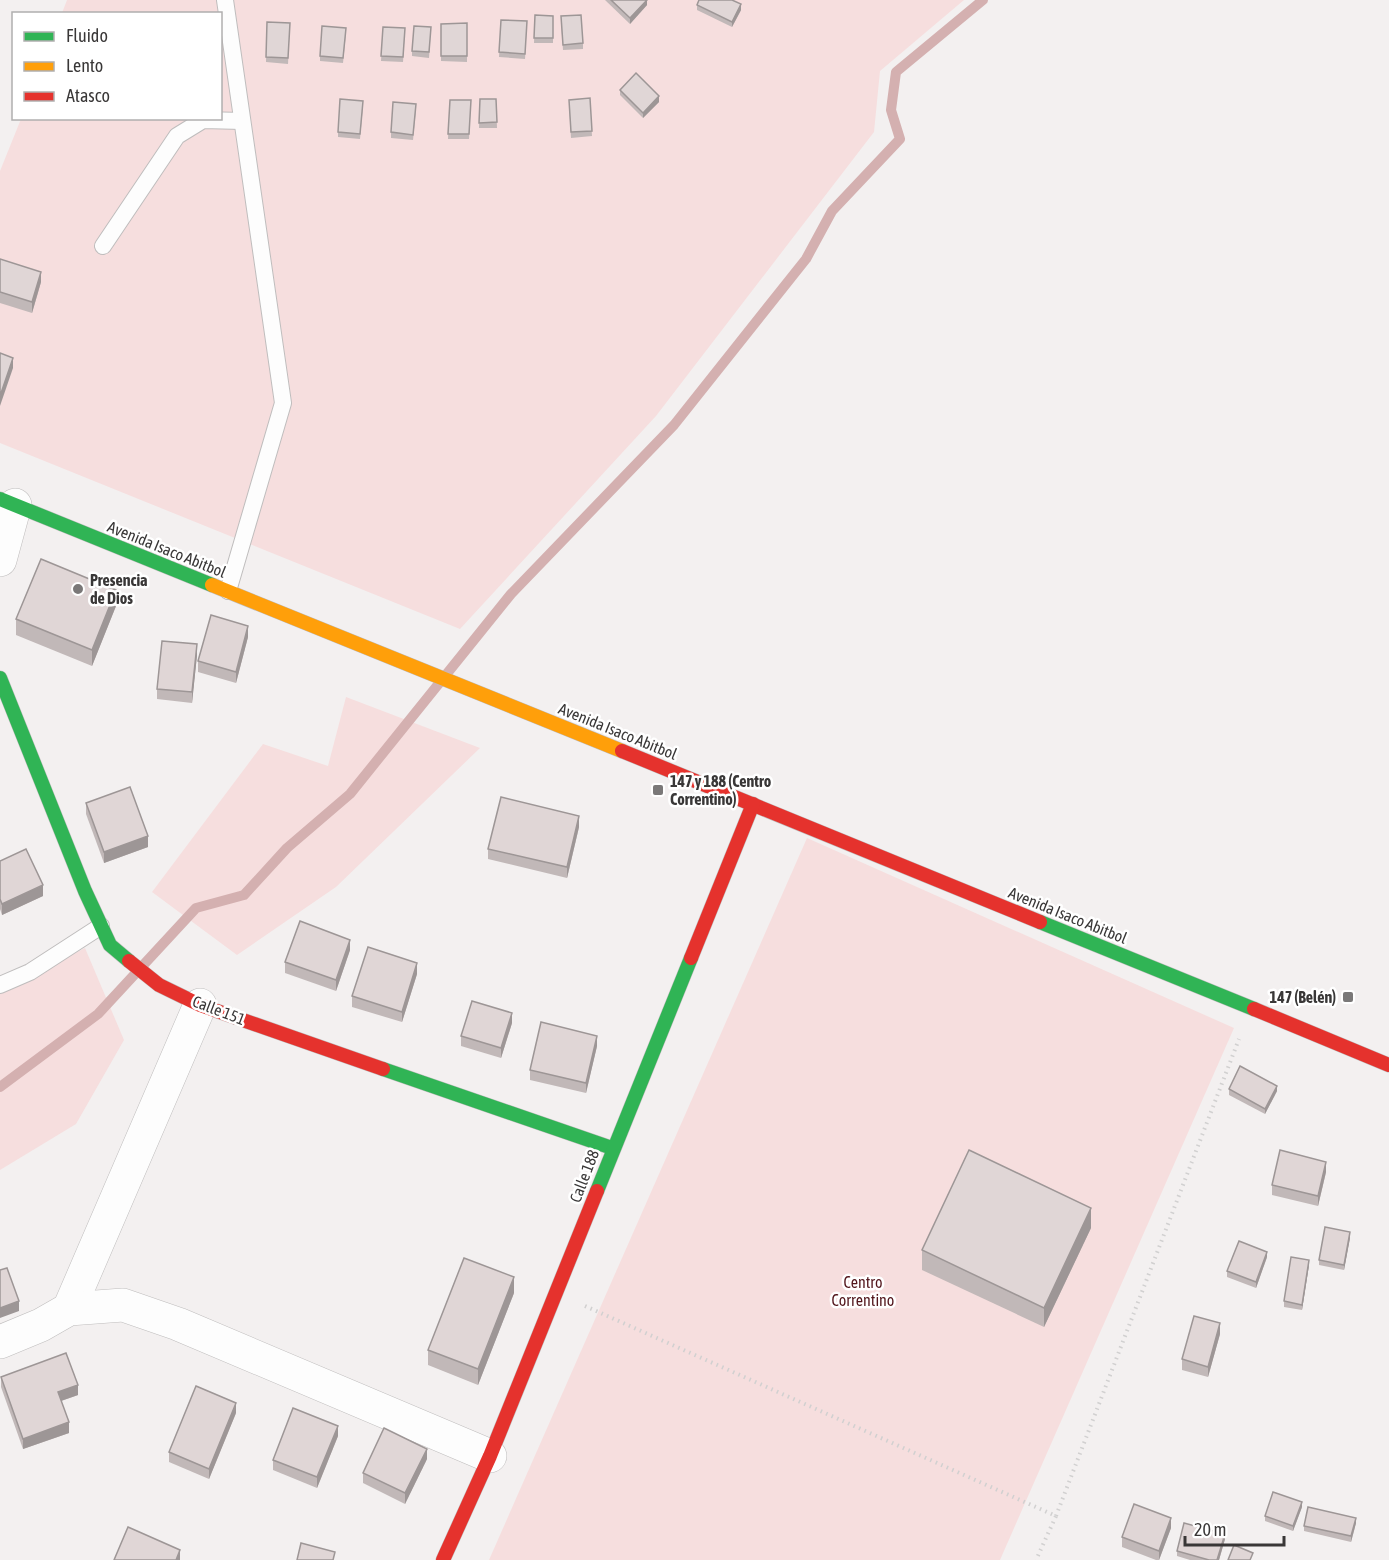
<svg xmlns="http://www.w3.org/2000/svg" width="1389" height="1560" font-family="'Asap Condensed',sans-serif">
  <rect width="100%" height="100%" fill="#f3f0f0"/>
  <g fill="#f6dede">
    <polygon points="67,0 964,0 880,71 874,132 656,416 460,629 0,443 0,171 21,119 220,118 220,14 62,13"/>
    <polygon points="346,697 480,748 336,887 237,955 152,892 263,744 328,766"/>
    <polygon points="807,838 1234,1028 1000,1560 489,1560"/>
    <polygon points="85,948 124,1040 76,1124 0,1170 0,991"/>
  </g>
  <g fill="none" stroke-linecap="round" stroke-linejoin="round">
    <polyline stroke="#d4b0b0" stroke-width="10" points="0,1087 98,1014 196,908 244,895 287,848 350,794 511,594 674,425 806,259 832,211 900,139 891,110 896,72 983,0"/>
    <g stroke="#bfbdbd" stroke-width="18">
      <g id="lane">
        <polyline points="225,0 283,403 228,591"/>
        <polyline points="103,246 177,136 203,120 242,121"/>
        <polyline points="0,985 30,972 101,926"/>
      </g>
    </g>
    <g stroke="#bfbdbd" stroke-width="34">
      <g id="street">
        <polyline points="0,560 15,505"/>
        <polyline points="69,1309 200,1005"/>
        <polyline points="0,1342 41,1325 69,1309 123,1305 178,1324 490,1456"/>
      </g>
    </g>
    <g stroke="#bfbdbd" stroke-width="15">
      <g id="fast">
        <polyline points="0,499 212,585"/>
        <polyline points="0,678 85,891 110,945 129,961"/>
        <polyline points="1040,922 1254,1009"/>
        <polyline points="383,1069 612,1148"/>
        <polyline points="597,1191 691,958"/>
      </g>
    </g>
    <g stroke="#bfbdbd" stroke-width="15">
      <polyline id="slow" points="212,585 622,751"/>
    </g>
    <g stroke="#bfbdbd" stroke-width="15">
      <g id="jam">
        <polyline points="622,751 1040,922"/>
        <polyline points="691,958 753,804"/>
        <polyline points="129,961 159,985 200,1005 383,1069"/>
        <polyline points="1254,1009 1389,1065"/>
        <polyline points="443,1560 490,1456 597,1191"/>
      </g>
    </g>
    <g stroke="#d1d0d0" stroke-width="4" stroke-dasharray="1.5 4.5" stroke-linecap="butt">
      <polyline points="585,1306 1056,1516 1036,1560"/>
      <polyline points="1056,1516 1239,1039"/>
    </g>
    <use href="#lane" stroke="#fdfdfd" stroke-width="16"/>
    <use href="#street" stroke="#fdfdfd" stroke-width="33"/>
    <use href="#fast" stroke="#30b455" stroke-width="14"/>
    <use href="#slow" stroke="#ff9f0a" stroke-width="14"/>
    <use href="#jam" stroke="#e5322d" stroke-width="14"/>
  </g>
  <g fill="#c1b8b8">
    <polygon points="605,0 647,0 647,5 630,24"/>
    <polygon points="697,5 741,10 732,27 697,10"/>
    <polygon points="535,15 553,16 553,43 534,43"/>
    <polygon points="501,20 527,21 525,59 499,57"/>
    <polygon points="561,21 583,43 583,49 563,50"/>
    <polygon points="267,22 290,23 288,64 266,62"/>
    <polygon points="467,23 467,62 441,61 441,24"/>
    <polygon points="383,27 405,28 403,62 381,61"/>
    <polygon points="431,27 429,58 412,56 412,51"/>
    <polygon points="346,33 343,63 320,61 320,56"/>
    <polygon points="620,90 659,102 643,118 620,95"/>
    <polygon points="590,98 592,136 571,138 569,105"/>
    <polygon points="480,99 496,99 497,128 479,128"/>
    <polygon points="450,100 471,100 469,139 448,139"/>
    <polygon points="363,106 360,139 338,137 338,132"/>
    <polygon points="416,109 413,140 391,138 391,132"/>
    <polygon points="0,259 41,282 32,313 0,303"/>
    <polygon points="116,606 92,666 16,635 16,619"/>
    <polygon points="248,637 236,683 198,672 198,661"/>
    <polygon points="197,655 192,703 157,699 157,689"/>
    <polygon points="86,803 148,847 104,863 86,814"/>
    <polygon points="579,827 567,878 488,859 488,849"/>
    <polygon points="0,861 43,896 2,915 0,909"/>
    <polygon points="350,950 336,991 285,973 285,962"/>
    <polygon points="417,974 402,1022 352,1007 352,996"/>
    <polygon points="512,1023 501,1058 461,1046 461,1036"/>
    <polygon points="597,1046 586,1093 530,1080 530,1070"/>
    <polygon points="1229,1089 1277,1091 1265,1114 1229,1095"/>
    <polygon points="1326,1172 1318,1206 1272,1195 1272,1185"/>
    <polygon points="1091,1228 1044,1327 922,1270 922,1250"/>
    <polygon points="1350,1238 1344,1270 1319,1265 1319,1260"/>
    <polygon points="1267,1257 1256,1288 1227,1277 1227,1271"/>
    <polygon points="1309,1265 1302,1310 1284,1307 1284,1301"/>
    <polygon points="514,1293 478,1385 428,1365 428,1350"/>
    <polygon points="1220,1334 1208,1377 1182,1370 1182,1359"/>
    <polygon points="1,1377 78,1395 61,1401 69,1433 23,1449 1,1387"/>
    <polygon points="236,1413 209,1479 169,1462 169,1452"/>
    <polygon points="338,1436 317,1488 273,1470 273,1460"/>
    <polygon points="427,1459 405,1504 363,1483 363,1473"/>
    <polygon points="1302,1507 1293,1531 1265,1521 1265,1516"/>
    <polygon points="1356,1523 1351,1542 1304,1531 1304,1526"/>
    <polygon points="1171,1528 1159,1560 1156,1560 1122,1547 1122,1537"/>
    <polygon points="1225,1539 1219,1560 1190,1560 1177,1556 1177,1551"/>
  </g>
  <g fill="#9d9696">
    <polygon points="647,0 647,5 630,24 630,18"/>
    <polygon points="741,4 741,10 732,27 732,22"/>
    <polygon points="659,96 659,102 643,118 643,113"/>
    <polygon points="41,272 41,282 32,313 32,302"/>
    <polygon points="13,358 13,368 0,406 0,396"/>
    <polygon points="116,590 116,606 92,666 92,650"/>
    <polygon points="248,626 248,637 236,683 236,672"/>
    <polygon points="197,644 197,655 192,703 192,692"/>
    <polygon points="579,816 579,827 567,878 567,867"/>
    <polygon points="148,836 148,847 104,863 104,852"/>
    <polygon points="43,885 43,896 2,915 2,904"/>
    <polygon points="350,940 350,950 336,991 336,980"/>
    <polygon points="417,963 417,974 402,1022 402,1012"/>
    <polygon points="512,1013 512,1023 501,1058 501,1048"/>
    <polygon points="597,1036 597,1046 586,1093 586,1083"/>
    <polygon points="1277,1086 1277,1091 1265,1114 1265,1109"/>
    <polygon points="1326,1162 1326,1172 1318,1206 1318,1196"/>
    <polygon points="1091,1208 1091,1228 1044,1327 1044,1308"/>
    <polygon points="1350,1232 1350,1238 1344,1270 1344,1265"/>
    <polygon points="1267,1252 1267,1257 1256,1288 1256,1282"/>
    <polygon points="1309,1260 1309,1265 1302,1310 1302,1305"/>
    <polygon points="514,1277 514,1293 478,1385 478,1369"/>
    <polygon points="19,1301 19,1311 0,1318 0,1308"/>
    <polygon points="1220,1323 1220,1334 1208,1377 1208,1367"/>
    <polygon points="78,1385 78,1395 58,1402 58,1392"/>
    <polygon points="236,1403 236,1413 209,1479 209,1469"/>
    <polygon points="69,1422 69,1433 23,1449 23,1439"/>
    <polygon points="338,1426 338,1436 317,1488 317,1477"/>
    <polygon points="427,1449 427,1459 405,1504 405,1493"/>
    <polygon points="1302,1502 1302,1507 1293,1531 1293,1526"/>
    <polygon points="1171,1518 1171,1528 1159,1560 1159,1551"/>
    <polygon points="1356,1518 1356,1523 1351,1542 1351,1536"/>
    <polygon points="1225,1534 1225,1539 1219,1560 1217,1560"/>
    <polygon points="180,1550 180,1560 176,1560"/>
  </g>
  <g fill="#e0d6d6" stroke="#9d9696" stroke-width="1.5">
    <polygon points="611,0 647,0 630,18"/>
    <polygon points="699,0 732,0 741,4 732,22 697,5"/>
    <polygon points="535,15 553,16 553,38 534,38"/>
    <polygon points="581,15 583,43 563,45 561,16"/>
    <polygon points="501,20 527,21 525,54 499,52"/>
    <polygon points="267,22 290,23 288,58 266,57"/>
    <polygon points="467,23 467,56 441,56 441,24"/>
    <polygon points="322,26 346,28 343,58 320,56"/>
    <polygon points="414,26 431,27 429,52 412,51"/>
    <polygon points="383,27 405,28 403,57 381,56"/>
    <polygon points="636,73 659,96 643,113 620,90"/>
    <polygon points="590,98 592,131 571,132 569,100"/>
    <polygon points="340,99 363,101 360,134 338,132"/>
    <polygon points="480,99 496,99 497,122 479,123"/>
    <polygon points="450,100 471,100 469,134 448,134"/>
    <polygon points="393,102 416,104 413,135 391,132"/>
    <polygon points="0,259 41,272 32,302 0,292"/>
    <polygon points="0,353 13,358 0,396"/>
    <polygon points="41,559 116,590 92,650 16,619"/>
    <polygon points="211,615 248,626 236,672 198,661"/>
    <polygon points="162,641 197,644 192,692 157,689"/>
    <polygon points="130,787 148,836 104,852 86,803"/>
    <polygon points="501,797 579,816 567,867 488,849"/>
    <polygon points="26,849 43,885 2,904 0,899 0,861"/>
    <polygon points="300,921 350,940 336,980 285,962"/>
    <polygon points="368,947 417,963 402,1012 352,996"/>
    <polygon points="472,1001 512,1013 501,1048 461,1036"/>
    <polygon points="541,1022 597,1036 586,1083 530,1070"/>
    <polygon points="1240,1066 1277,1086 1265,1109 1229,1089"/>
    <polygon points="969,1150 1091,1208 1044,1308 922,1250"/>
    <polygon points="1280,1150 1326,1162 1318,1196 1272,1185"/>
    <polygon points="1325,1227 1350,1232 1344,1265 1319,1260"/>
    <polygon points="1239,1241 1267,1252 1256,1282 1227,1271"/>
    <polygon points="1291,1257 1309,1260 1302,1305 1284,1301"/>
    <polygon points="464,1258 514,1277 478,1369 428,1350"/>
    <polygon points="7,1268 19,1301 0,1308 0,1270"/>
    <polygon points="1194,1316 1220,1323 1208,1367 1182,1359"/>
    <polygon points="66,1353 78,1385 58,1392 69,1422 23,1439 1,1377"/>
    <polygon points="196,1386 236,1403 209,1469 169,1452"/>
    <polygon points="293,1408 338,1426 317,1477 273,1460"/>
    <polygon points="384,1428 427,1449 405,1493 363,1473"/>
    <polygon points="1273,1492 1302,1502 1293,1526 1265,1516"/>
    <polygon points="1134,1504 1171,1518 1159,1551 1122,1537"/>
    <polygon points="1308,1507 1356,1518 1351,1536 1304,1526"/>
    <polygon points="1184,1523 1225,1534 1217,1560 1209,1560 1177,1551"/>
    <polygon points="128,1527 180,1550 176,1560 114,1560"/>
    <polygon points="301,1543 335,1552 333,1560 297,1560"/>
    <polygon points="1234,1545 1253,1553 1250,1560 1228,1560"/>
  </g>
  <g fill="#7a7878" stroke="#fff" stroke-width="2">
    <circle cx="78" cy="589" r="6"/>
    <rect x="652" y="784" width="12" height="12" rx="3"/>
    <rect x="1342" y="991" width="12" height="12" rx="3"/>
  </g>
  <g text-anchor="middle" stroke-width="5" stroke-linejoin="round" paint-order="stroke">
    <g font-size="16" fill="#393737" stroke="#fff">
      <text transform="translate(167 549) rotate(22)" y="6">Avenida Isaco Abitbol</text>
      <text transform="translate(618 731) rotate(22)" y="6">Avenida Isaco Abitbol</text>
      <text transform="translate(1068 915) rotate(22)" y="6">Avenida Isaco Abitbol</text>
      <text transform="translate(219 1010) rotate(21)" y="6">Calle 151</text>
      <text transform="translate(584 1176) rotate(-69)" y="6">Calle 188</text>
    </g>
    <g font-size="16" font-weight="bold" fill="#393737" stroke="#fff" text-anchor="start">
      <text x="90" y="586">Presencia<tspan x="90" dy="18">de Dios</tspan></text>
      <text x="670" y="787">147 y 188 (Centro<tspan x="670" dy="18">Correntino)</tspan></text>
      <text x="1336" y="1003" text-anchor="end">147 (Belén)</text>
    </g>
    <g font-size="16" fill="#52161c" stroke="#fff">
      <text x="863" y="1288">Centro<tspan x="863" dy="18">Correntino</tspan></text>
    </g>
  </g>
  <rect x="12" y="12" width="210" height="108" fill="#ffffff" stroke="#b0afaf" stroke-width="1.5"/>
  <rect x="24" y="32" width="30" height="9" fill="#30b455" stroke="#b0afaf" stroke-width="1.5"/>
  <text x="66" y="42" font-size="18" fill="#393737">Fluido</text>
  <rect x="24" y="62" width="30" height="9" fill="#ff9f0a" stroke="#b0afaf" stroke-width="1.5"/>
  <text x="66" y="72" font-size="18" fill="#393737">Lento</text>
  <rect x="24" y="92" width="30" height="9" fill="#e5322d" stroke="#b0afaf" stroke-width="1.5"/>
  <text x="66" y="102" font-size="18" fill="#393737">Atasco</text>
  <path d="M1185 1536v9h99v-9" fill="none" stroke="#393737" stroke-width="3"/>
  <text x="1194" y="1536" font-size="18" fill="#393737" stroke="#ffffff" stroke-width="4.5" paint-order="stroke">20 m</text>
</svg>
